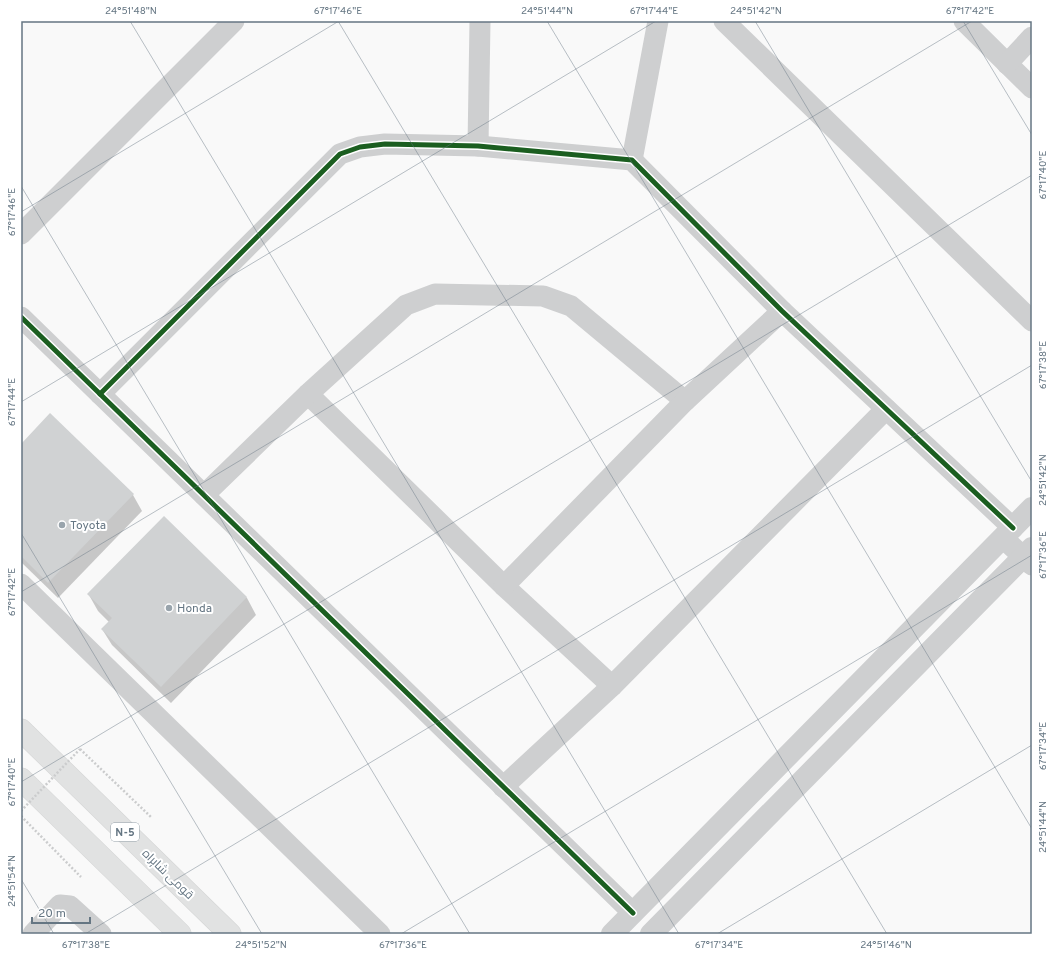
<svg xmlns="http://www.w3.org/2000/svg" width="1053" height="955" font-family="Overpass,Cairo,sans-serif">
  <rect width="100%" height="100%" fill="#f9f9f9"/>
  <g fill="#0003">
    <polygon points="21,445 133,495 142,511 58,598 21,562"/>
    <polygon points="164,517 247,598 256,615 171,703 112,645 102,629 109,622 98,611 89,595"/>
  </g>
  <g fill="#d0d2d3">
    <polygon points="50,413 134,494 48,583 21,556 21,444"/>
    <polygon points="164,516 247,597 161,687 101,629 112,618 87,594"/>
  </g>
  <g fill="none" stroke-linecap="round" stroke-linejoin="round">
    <g stroke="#d5d6d6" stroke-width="23">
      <g id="trunk">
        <polyline points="21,730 230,934"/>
        <polyline points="21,779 180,934"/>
      </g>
    </g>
    <g stroke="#cbcccd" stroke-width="2.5" stroke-dasharray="2 2" stroke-linecap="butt">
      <polyline points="80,749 151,817"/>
      <polyline points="21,816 81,877"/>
    </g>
    <g stroke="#cecfd0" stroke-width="21">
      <polyline points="724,21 1032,321"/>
      <polyline points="964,21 1032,88"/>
      <polyline points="1007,64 1032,37"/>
      <polyline points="478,146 480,21"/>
      <polyline points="632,160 658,21"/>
      <polyline points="21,234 234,21"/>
      <polyline points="21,317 633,913"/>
      <polyline points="100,394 340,154 360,147 385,144 478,146 632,160 782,311 1013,528"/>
      <polyline points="308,394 504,586 612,686"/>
      <polyline points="204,495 308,394 406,305 435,294 543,296 571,306 685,401"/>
      <polyline points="1003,538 1032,565"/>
      <polyline points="21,584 380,934"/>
      <polyline points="504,586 685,401 782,311"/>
      <polyline points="503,787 612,686 886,409"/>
      <polyline points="33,934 60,905 70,906 101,934"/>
    </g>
    <g stroke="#cecfd0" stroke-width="22">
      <polyline points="612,934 1032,508"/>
      <polyline points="651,934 1032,548"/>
    </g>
    <use href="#trunk" stroke="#e1e2e2" stroke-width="22"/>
    <polyline stroke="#cbcccd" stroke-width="2.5" stroke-dasharray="2 2" stroke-linecap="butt" points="21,811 80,749"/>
    <g stroke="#fff" stroke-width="8">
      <g id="cycleway">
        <polyline points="21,317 633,913"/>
        <polyline points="100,394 340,154 360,147 385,144 478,146 632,160 782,311 1013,528"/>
      </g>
    </g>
    <use href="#cycleway" stroke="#1b5e20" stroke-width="5"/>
  </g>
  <path fill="none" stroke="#657683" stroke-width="1" stroke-opacity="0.45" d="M130 21 679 934M338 21 887 934M547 21 1032 829M755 21 1032 482M963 21 1032 135M21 22 23 21M21 186 470 934M21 212 339 21M21 402 656 21M21 533 262 934M21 592 972 21M21 782 1032 175M21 879 54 934M85 934 1032 365M401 934 1032 555M717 934 1032 745"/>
  <g fill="#99a4ac" stroke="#fff" stroke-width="1.5">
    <circle cx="62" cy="525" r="4"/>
    <circle cx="169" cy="608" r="4"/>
  </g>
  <g text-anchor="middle" stroke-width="4" stroke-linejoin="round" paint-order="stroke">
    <rect fill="#fff" stroke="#939fa8" stroke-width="1" x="111" y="823" width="28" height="18" rx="3"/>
    <g font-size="11" font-weight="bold" fill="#657683">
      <text x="125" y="836">N-5</text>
    </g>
    <g font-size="12" fill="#657683" stroke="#fff" text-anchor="start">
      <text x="70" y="529">Toyota</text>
      <text x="177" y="612">Honda</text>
    </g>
    <g font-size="12" fill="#657683" stroke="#fff">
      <text transform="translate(168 874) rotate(44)" y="4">قومی شاہراہ</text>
    </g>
  </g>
  <rect width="1053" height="955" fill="none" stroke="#ffffff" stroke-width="44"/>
  <path d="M32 917v6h58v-6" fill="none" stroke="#657683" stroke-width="2"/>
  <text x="38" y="917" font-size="12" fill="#657683" stroke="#ffffff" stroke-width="3" paint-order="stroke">20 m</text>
  <rect x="22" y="22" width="1009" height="911" fill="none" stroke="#657683" stroke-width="1.5"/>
  <g font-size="10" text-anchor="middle" fill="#657683">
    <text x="131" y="14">24°51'48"N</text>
    <text x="338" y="14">67°17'46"E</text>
    <text x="547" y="14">24°51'44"N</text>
    <text x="654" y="14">67°17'44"E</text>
    <text x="756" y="14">24°51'42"N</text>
    <text x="970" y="14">67°17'42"E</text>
    <text transform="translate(1042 175) rotate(-90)" y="4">67°17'40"E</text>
    <text transform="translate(11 212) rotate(-90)" y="4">67°17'46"E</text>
    <text transform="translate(1042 365) rotate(-90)" y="4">67°17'38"E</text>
    <text transform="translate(11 402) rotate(-90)" y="4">67°17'44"E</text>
    <text transform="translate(1042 480) rotate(-90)" y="4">24°51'42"N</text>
    <text transform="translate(1042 555) rotate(-90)" y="4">67°17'36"E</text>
    <text transform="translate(11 592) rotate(-90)" y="4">67°17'42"E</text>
    <text transform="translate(1042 746) rotate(-90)" y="4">67°17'34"E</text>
    <text transform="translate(11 782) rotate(-90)" y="4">67°17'40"E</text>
    <text transform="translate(1042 827) rotate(-90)" y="4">24°51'44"N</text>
    <text transform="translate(11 881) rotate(-90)" y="4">24°51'54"N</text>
    <text x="86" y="948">67°17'38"E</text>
    <text x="261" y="948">24°51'52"N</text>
    <text x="403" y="948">67°17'36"E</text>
    <text x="719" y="948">67°17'34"E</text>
    <text x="886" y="948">24°51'46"N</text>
  </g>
</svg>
